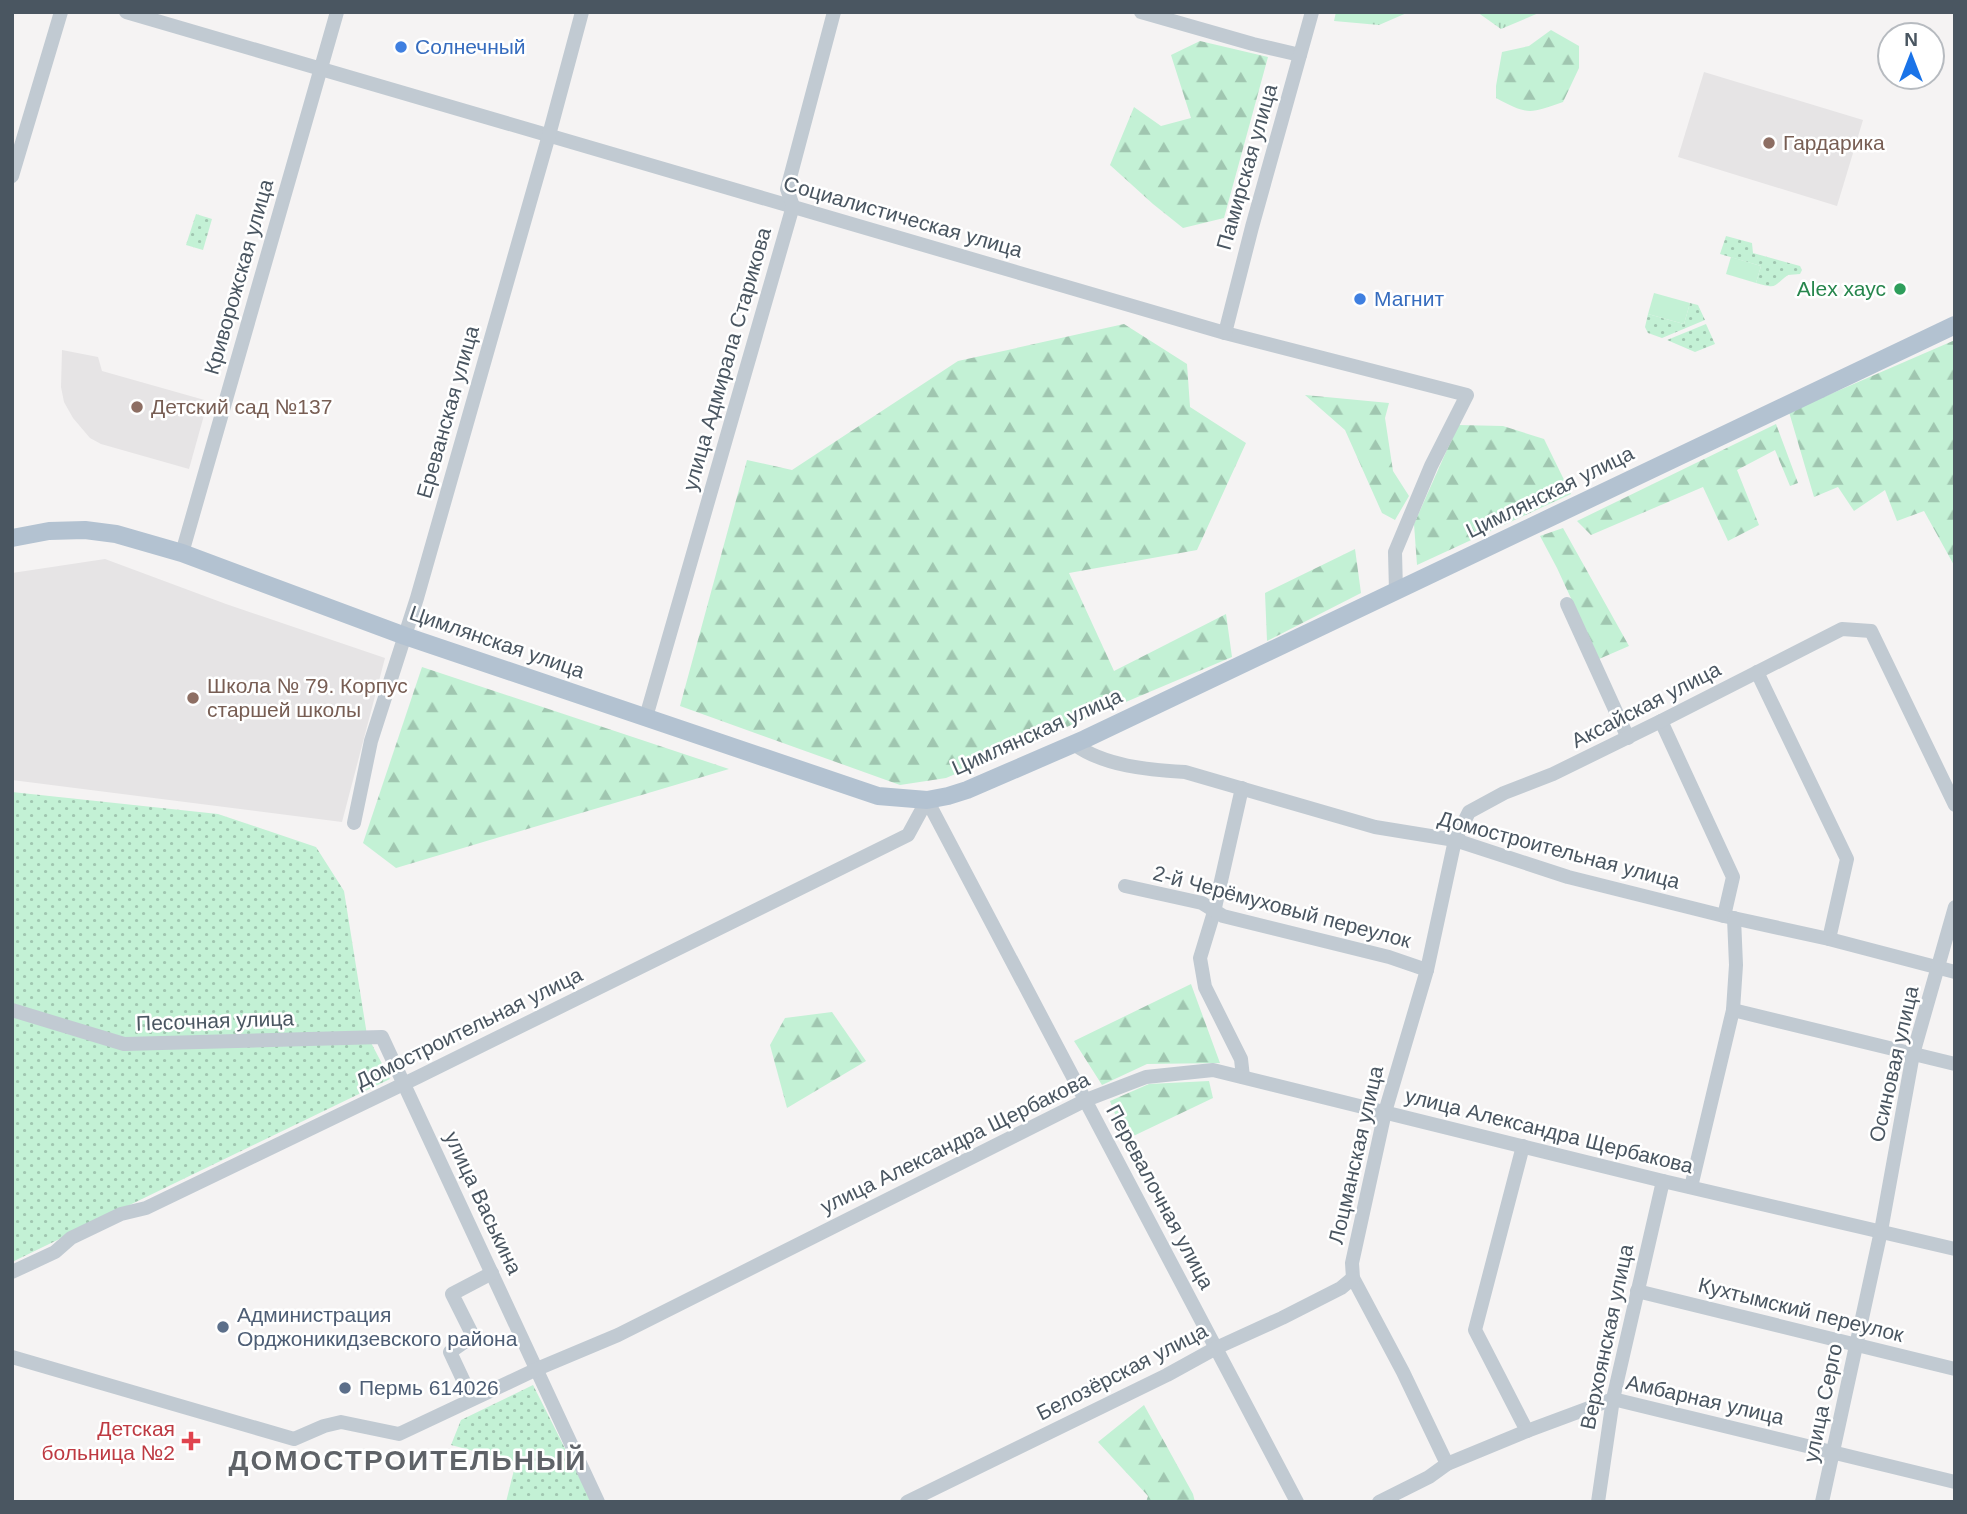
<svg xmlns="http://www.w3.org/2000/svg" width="1967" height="1514" font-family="Helvetica,sans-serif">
  <defs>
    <pattern id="grass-tufts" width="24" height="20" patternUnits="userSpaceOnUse" patternTransform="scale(1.75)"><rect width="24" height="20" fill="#c3f1d5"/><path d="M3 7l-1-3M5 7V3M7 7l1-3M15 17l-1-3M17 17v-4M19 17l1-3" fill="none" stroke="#a0c6b0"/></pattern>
    <pattern id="forest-firs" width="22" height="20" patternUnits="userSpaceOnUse" patternTransform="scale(1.75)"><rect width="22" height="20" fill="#c3f1d5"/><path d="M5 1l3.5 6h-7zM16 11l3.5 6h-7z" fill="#a0c6b0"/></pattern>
    <pattern id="park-dots" width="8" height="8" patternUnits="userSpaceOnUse" patternTransform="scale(1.75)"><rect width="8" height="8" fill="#c3f1d5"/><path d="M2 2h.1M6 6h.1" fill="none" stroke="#a0c6b0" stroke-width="1.8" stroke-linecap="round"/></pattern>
  </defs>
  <rect width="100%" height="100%" fill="#f5f3f3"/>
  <g fill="#e6e4e5">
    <polygon points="1704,72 1863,120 1837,206 1678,157"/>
    <polygon points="62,350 98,357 102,371 208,401 189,469 101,444 90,438 73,418 64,402 61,387"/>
    <polygon points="105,559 226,604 385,658 342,822 12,780 12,573"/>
  </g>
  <g fill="url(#grass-tufts)">
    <polygon points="1336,12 1409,12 1379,25 1334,21"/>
    <polygon points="1477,12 1541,12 1501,29"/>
  </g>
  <g fill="url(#forest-firs)">
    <path d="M1551 30 1579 46V68L1563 102C1529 114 1528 115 1496 98V86L1502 52 1529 46Z"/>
    <polygon points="1200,41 1268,57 1224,218 1183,228 1153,204 1110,165 1134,107 1161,126 1191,118 1171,55"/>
    <polygon points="1124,324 1187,364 1190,407 1246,443 1197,550 1069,573 1114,671 1226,614 1232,657 946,778 900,785 680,706 747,460 792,470 958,361"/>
    <polygon points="1955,340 1955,567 1924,511 1897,521 1885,490 1854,511 1838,487 1814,497 1789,412"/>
    <polygon points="1305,395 1389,403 1385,418 1393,471 1409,496 1395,520 1382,513 1345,430"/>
    <polygon points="1776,424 1798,483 1790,486 1775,450 1737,470 1759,525 1728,541 1703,487 1591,535 1577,521"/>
    <polygon points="1458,425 1503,426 1544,439 1571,494 1417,565 1414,524"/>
    <polygon points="1563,528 1629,646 1599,659 1557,568 1540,536"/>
    <polygon points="1355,549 1361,593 1267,641 1265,593"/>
    <polygon points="422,667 729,769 396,868 363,843"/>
    <polygon points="1191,984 1220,1063 1147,1064 1102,1085 1074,1041"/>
    <polygon points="832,1012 866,1061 787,1108 770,1045 785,1018"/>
    <polygon points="1209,1081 1213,1098 1125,1140 1110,1101 1149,1084"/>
    <polygon points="1144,1405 1193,1494 1195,1502 1146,1502 1148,1496 1098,1442"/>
  </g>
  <g fill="url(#park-dots)">
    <polygon points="196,214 212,219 203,250 186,245"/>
    <path d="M1726 236 1752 243 1753 253 1800 266 1802 270 1800 274 1788 275C1772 287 1778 289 1756 283L1761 266 1720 254Z"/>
    <polygon points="1690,303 1698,305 1705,320 1662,338 1648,333 1645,327 1648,314 1684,324"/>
    <polygon points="1706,324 1715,344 1695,352 1667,340"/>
    <polygon points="12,792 218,814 316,847 344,891 367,1035 390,1079 12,1262"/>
    <polygon points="533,1385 592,1502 506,1502 516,1462 451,1445 461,1420"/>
  </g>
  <g fill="#c3f1d5">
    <polygon points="1731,257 1761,266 1756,283 1726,274"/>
    <polygon points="1654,293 1690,303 1684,324 1648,314"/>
  </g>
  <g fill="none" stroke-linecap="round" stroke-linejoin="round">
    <g stroke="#c1cad2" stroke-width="14">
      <polyline points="126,12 1225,333 1467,395 1431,466 1395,552 1396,591"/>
      <polyline points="1141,12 1253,44 1300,55"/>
      <polyline points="12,176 61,12"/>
      <polyline points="1225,333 1252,227 1312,12"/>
      <polyline points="182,553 337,12"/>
      <polyline points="1567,604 1628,738"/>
      <polyline points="1757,672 1847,859 1829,939"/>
      <polyline points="646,717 793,206 787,189 834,12"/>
      <polyline points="1661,721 1733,877 1724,916"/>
      <path d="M1074 744C1104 766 1148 770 1185 772L1375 827 1455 840 1568 877 1724 916 1829 939 1955 972"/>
      <polyline points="1242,788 1214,912 1200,958 1205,987 1241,1059 1243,1077"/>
      <polyline points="927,800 1297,1502"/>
      <polyline points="354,823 371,741 417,598 549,135 582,12"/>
      <polyline points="1125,886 1202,903 1223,916 1389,957 1427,970"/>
      <polyline points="12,1010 124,1044 382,1037 598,1502"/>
      <polyline points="1733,1010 1955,1064"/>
      <polyline points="1523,1146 1475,1330 1527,1431"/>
      <polyline points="1691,1187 1733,1010 1736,965 1734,918"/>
      <polyline points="12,1272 55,1252 71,1238 121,1214 146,1208 418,1077 908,835 927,800"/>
      <polyline points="1637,1291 1955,1369"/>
      <polyline points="12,1357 294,1439 324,1426 341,1422 399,1434 537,1369 618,1335 1086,1100 1146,1077 1213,1070 1663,1181 1955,1249"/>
      <polyline points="472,1399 450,1352 473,1336 452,1294 492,1273"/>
      <polyline points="1447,1464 1403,1372 1353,1278 1352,1263 1385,1112 1427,970 1455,840 1469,812 1504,793 1553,774 1661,721 1842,629 1871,631 1955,805"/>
      <polyline points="907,1502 1167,1375 1216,1348 1282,1318 1341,1288 1353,1278"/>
      <polyline points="1379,1502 1429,1477 1447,1464 1527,1431 1613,1399 1955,1482"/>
      <polyline points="1598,1502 1613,1399 1663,1181"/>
      <polyline points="1822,1502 1881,1231 1913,1054 1955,907"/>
    </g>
    <polyline stroke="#b3c2d1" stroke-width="18" points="12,538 49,531 85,530 116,534 182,553 405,636 878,796 927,800 948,796 967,790 1085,739 1955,325"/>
  </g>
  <g fill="#3f7fe0" stroke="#fff" stroke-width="2.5">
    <circle cx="401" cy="47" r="7"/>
    <circle cx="1360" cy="299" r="7"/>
  </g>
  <g fill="#8d6e63" stroke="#fff" stroke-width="2.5">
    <circle cx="1769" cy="143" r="7"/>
    <circle cx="137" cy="407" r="7"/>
    <circle cx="193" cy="698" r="7"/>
  </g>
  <circle fill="#2e9e5b" stroke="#fff" stroke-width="2.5" cx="1900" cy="289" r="7"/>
  <g fill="#5c6f8a" stroke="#fff" stroke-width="2.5">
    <circle cx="223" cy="1327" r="7"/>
    <circle cx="345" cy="1388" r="7"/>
  </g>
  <path fill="#e0444e" stroke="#fff" stroke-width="2.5" d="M187.5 1430.5h7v7h7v7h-7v7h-7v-7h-7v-7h7z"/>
  <g text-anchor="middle" stroke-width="5" stroke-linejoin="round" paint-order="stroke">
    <g font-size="21" fill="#366cbe" stroke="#fff" text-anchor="start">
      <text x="415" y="54">Солнечный</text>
      <text x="1374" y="306">Магнит</text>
    </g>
    <g font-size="21" fill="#785e54" stroke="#fff" text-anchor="start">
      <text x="1783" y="150">Гардарика</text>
      <text x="151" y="414">Детский сад №137</text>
      <text x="207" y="693">Школа № 79. Корпус<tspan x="207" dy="24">старшей школы</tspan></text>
    </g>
    <g font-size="21" fill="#4a5661" stroke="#fff">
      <text transform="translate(1247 167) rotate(-74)" y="7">Памирская улица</text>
      <text transform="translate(903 217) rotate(16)" y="7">Социалистическая улица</text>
      <text transform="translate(239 277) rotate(-74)" y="7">Криворожская улица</text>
      <text transform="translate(727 359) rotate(-74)" y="7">улица Адмирала Старикова</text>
      <text transform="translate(448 412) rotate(-74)" y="7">Ереванская улица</text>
      <text transform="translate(1550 492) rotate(-26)" y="7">Цимлянская улица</text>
      <text transform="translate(497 642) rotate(19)" y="7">Цимлянская улица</text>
      <text transform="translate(1646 705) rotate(-27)" y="7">Аксайская улица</text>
      <text transform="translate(1037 732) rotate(-24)" y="7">Цимлянская улица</text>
      <text transform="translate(1559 850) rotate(15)" y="7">Домостроительная улица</text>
      <text transform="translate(1282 907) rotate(15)" y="7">2-й Черёмуховый переулок</text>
      <text transform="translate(215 1021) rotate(-2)" y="7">Песочная улица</text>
      <text transform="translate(469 1028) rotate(-26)" y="7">Домостроительная улица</text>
      <text transform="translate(1894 1064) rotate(-77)" y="7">Осиновая улица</text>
      <text transform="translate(1549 1131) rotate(14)" y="7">улица Александра Щербакова</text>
      <text transform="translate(955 1143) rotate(-26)" y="7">улица Александра Щербакова</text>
      <text transform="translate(1356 1155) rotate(-77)" y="7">Лоцманская улица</text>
      <text transform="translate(1160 1197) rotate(62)" y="7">Перевалочная улица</text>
      <text transform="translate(483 1203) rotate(65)" y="7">улица Васькина</text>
      <text transform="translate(1801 1310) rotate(14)" y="7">Кухтымский переулок</text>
      <text transform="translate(1607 1337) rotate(-78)" y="7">Верхоянская улица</text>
      <text transform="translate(1122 1372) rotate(-27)" y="7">Белозёрская улица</text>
      <text transform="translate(1705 1400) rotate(13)" y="7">Амбарная улица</text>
      <text transform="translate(1823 1403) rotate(-78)" y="7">улица Серго</text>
    </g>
    <g font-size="21" fill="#27864d" stroke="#fff" text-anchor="end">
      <text x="1886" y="296">Alex хаус</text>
    </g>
    <g font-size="21" fill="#4e5e75" stroke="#fff" text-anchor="start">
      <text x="237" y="1322">Администрация<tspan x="237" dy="24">Орджоникидзевского района</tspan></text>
      <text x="359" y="1395">Пермь 614026</text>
    </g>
    <g font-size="21" fill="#be3a42" stroke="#fff" text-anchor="end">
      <text x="175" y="1436">Детская<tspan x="175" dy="24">больница №2</tspan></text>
    </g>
    <g font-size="28" font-weight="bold" letter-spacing="2" fill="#5f6368" stroke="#fff">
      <text x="408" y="1470">ДОМОСТРОИТЕЛЬНЫЙ</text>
    </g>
  </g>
  <rect width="1967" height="1514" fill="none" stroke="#4a5661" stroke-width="28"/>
  <g transform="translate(1911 56)"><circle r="33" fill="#ffffff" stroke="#b7bbc0" stroke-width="2"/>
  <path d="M0-5L12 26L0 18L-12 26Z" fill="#1a73e8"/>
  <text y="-10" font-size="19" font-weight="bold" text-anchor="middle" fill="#4a5661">N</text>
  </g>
</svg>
